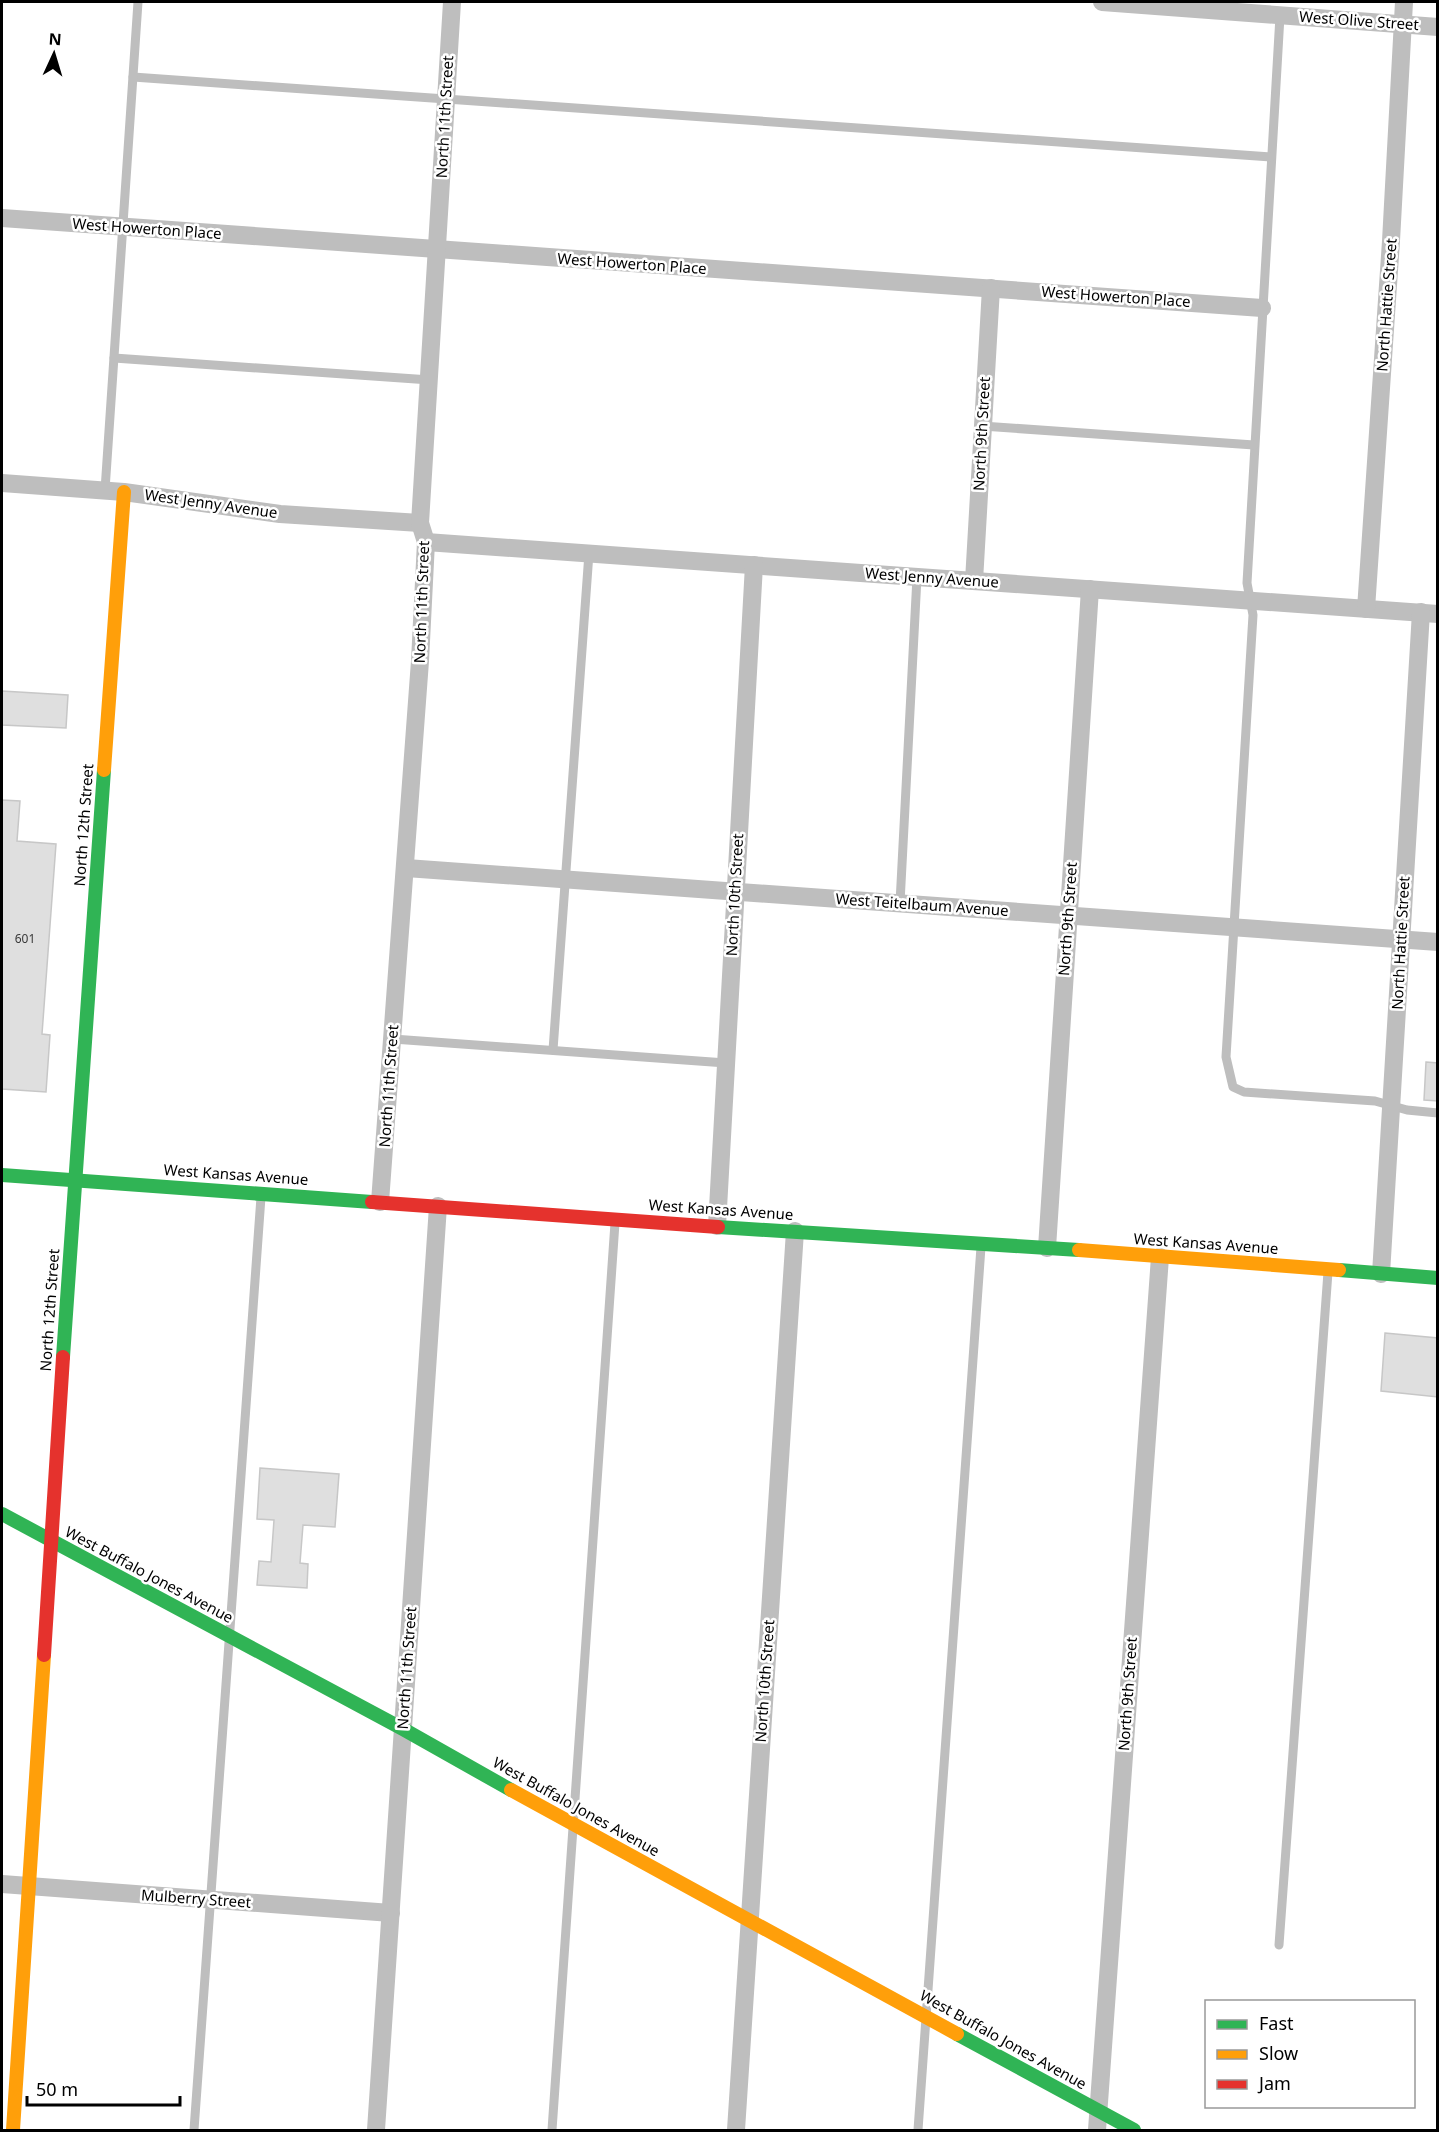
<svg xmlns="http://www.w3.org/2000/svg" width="1439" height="2132" font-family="'Noto Sans',sans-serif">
  <rect width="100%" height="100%" fill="#fff"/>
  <g fill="#dfdfdf" stroke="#c7c7c7" stroke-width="1.5">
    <polygon points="2,691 68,695 66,728 2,725"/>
    <polygon points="2,800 20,801 17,841 56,844 42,1034 50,1035 46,1092 2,1089"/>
    <polygon points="1426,1062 1438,1063 1438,1101 1424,1100"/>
    <polygon points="1385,1333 1438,1338 1438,1397 1381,1391"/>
    <polygon points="260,1468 339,1474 335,1527 303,1525 300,1563 308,1564 307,1588 257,1585 259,1561 271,1562 274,1520 257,1519"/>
  </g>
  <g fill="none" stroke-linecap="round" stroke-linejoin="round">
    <g stroke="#bebebe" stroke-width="9">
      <polyline points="1280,16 1247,583 1253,615 1226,1057 1233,1087 1244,1092 1375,1101 1407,1110 1438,1113"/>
      <polyline points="133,77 1271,157"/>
      <polyline points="114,358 430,380"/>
      <polyline points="982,426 1254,445"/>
      <polyline points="105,490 138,2"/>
      <polyline points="900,903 917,577"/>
      <polyline points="393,1039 726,1063"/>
      <polyline points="553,1050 589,553"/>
      <polyline points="1279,1945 1328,1272"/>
      <polyline points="194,2130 261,1197"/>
      <polyline points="552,2130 615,1223"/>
      <polyline points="918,2130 981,1247"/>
    </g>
    <g stroke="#bebebe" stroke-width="18">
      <polyline points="1102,2 1438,27"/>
      <polyline points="2,218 1262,308"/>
      <polyline points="2,483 124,492 280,514 420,523"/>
      <polyline points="426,542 1438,614"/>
      <polyline points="974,581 991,288"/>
      <polyline points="1366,609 1391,241 1404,2"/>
      <polyline points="406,868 1438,942"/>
      <polyline points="380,1202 420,661 426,542 420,523 452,2"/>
      <polyline points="717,1226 754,565"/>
      <polyline points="1047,1248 1090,589"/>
      <polyline points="1381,1274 1421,612"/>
      <polyline points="2,1884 391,1913"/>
      <polyline points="376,2130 438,1206"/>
      <polyline points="736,2130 795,1231"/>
      <polyline points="1097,2130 1160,1257"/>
    </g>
    <g stroke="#30b455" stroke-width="14">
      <polyline points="2,1175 372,1202"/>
      <polyline points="718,1227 1079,1250"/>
      <polyline points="1339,1270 1438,1278"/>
      <polyline points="63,1357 104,770"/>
      <polyline points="2,1514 403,1729 511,1790"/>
      <polyline points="957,2034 1134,2130"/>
    </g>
    <g stroke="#ff9f0a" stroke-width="14">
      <polyline points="104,770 124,492"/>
      <polyline points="1079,1250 1339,1270"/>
      <polyline points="511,1790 957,2034"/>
      <polyline points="13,2130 44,1655"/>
    </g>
    <g stroke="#e5322d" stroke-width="14">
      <polyline points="372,1202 718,1227"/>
      <polyline points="44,1655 63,1357"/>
    </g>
  </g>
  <g text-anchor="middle" stroke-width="5" stroke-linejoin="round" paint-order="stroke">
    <g font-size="12" fill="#383838">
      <text x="25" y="943">601</text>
    </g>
    <g font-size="15" fill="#000" stroke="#fff">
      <text transform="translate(1359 21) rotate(4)" y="5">West Olive Street</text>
      <text transform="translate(445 117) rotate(-87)" y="5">North 11th Street</text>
      <text transform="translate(147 229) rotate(4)" y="5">West Howerton Place</text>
      <text transform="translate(632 264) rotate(4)" y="5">West Howerton Place</text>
      <text transform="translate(1116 297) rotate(4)" y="5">West Howerton Place</text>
      <text transform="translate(1387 305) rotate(-86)" y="5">North Hattie Street</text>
      <text transform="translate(982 434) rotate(-87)" y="5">North 9th Street</text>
      <text transform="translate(211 504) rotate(8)" y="5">West Jenny Avenue</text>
      <text transform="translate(932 578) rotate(4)" y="5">West Jenny Avenue</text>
      <text transform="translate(422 602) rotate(-88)" y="5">North 11th Street</text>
      <text transform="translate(84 825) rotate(-86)" y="5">North 12th Street</text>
      <text transform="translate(735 895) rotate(-87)" y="5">North 10th Street</text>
      <text transform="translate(922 905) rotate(4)" y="5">West Teitelbaum Avenue</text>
      <text transform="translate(1068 919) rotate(-86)" y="5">North 9th Street</text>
      <text transform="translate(1401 943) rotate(-87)" y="5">North Hattie Street</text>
      <text transform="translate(389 1086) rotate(-86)" y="5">North 11th Street</text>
      <text transform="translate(236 1175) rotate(4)" y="5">West Kansas Avenue</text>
      <text transform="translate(721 1210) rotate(4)" y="5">West Kansas Avenue</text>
      <text transform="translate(1206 1244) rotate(4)" y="5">West Kansas Avenue</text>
      <text transform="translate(50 1310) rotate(-86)" y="5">North 12th Street</text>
      <text transform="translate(149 1575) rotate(28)" y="5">West Buffalo Jones Avenue</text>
      <text transform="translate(407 1668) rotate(-86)" y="5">North 11th Street</text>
      <text transform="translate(765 1681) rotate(-86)" y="5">North 10th Street</text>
      <text transform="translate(1128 1694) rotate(-86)" y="5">North 9th Street</text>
      <text transform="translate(576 1807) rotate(29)" y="5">West Buffalo Jones Avenue</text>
      <text transform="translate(196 1899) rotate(4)" y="5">Mulberry Street</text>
      <text transform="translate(1003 2040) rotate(29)" y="5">West Buffalo Jones Avenue</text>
    </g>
  </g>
  <rect width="1439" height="2132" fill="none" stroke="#000000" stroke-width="6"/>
  <rect x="1205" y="2000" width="210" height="108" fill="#ffffff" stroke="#999999" stroke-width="1.5"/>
  <rect x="1217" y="2020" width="30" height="9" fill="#30b455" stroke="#999999" stroke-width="1.5"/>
  <text x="1259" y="2030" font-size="18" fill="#000000">Fast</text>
  <rect x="1217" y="2050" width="30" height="9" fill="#ff9f0a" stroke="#999999" stroke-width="1.5"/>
  <text x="1259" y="2060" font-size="18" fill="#000000">Slow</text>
  <rect x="1217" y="2080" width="30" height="9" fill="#e5322d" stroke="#999999" stroke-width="1.5"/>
  <text x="1259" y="2090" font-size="18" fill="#000000">Jam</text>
  <g transform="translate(54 54) rotate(4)" stroke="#ffffff" stroke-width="4.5" paint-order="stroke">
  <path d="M0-4.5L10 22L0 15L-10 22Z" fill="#000000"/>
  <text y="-9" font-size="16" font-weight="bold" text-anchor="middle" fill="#000000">N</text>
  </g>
  <path d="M27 2096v9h153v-9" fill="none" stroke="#000000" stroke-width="3"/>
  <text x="36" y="2096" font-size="18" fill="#000000" stroke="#ffffff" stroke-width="4.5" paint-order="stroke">50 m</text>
</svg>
